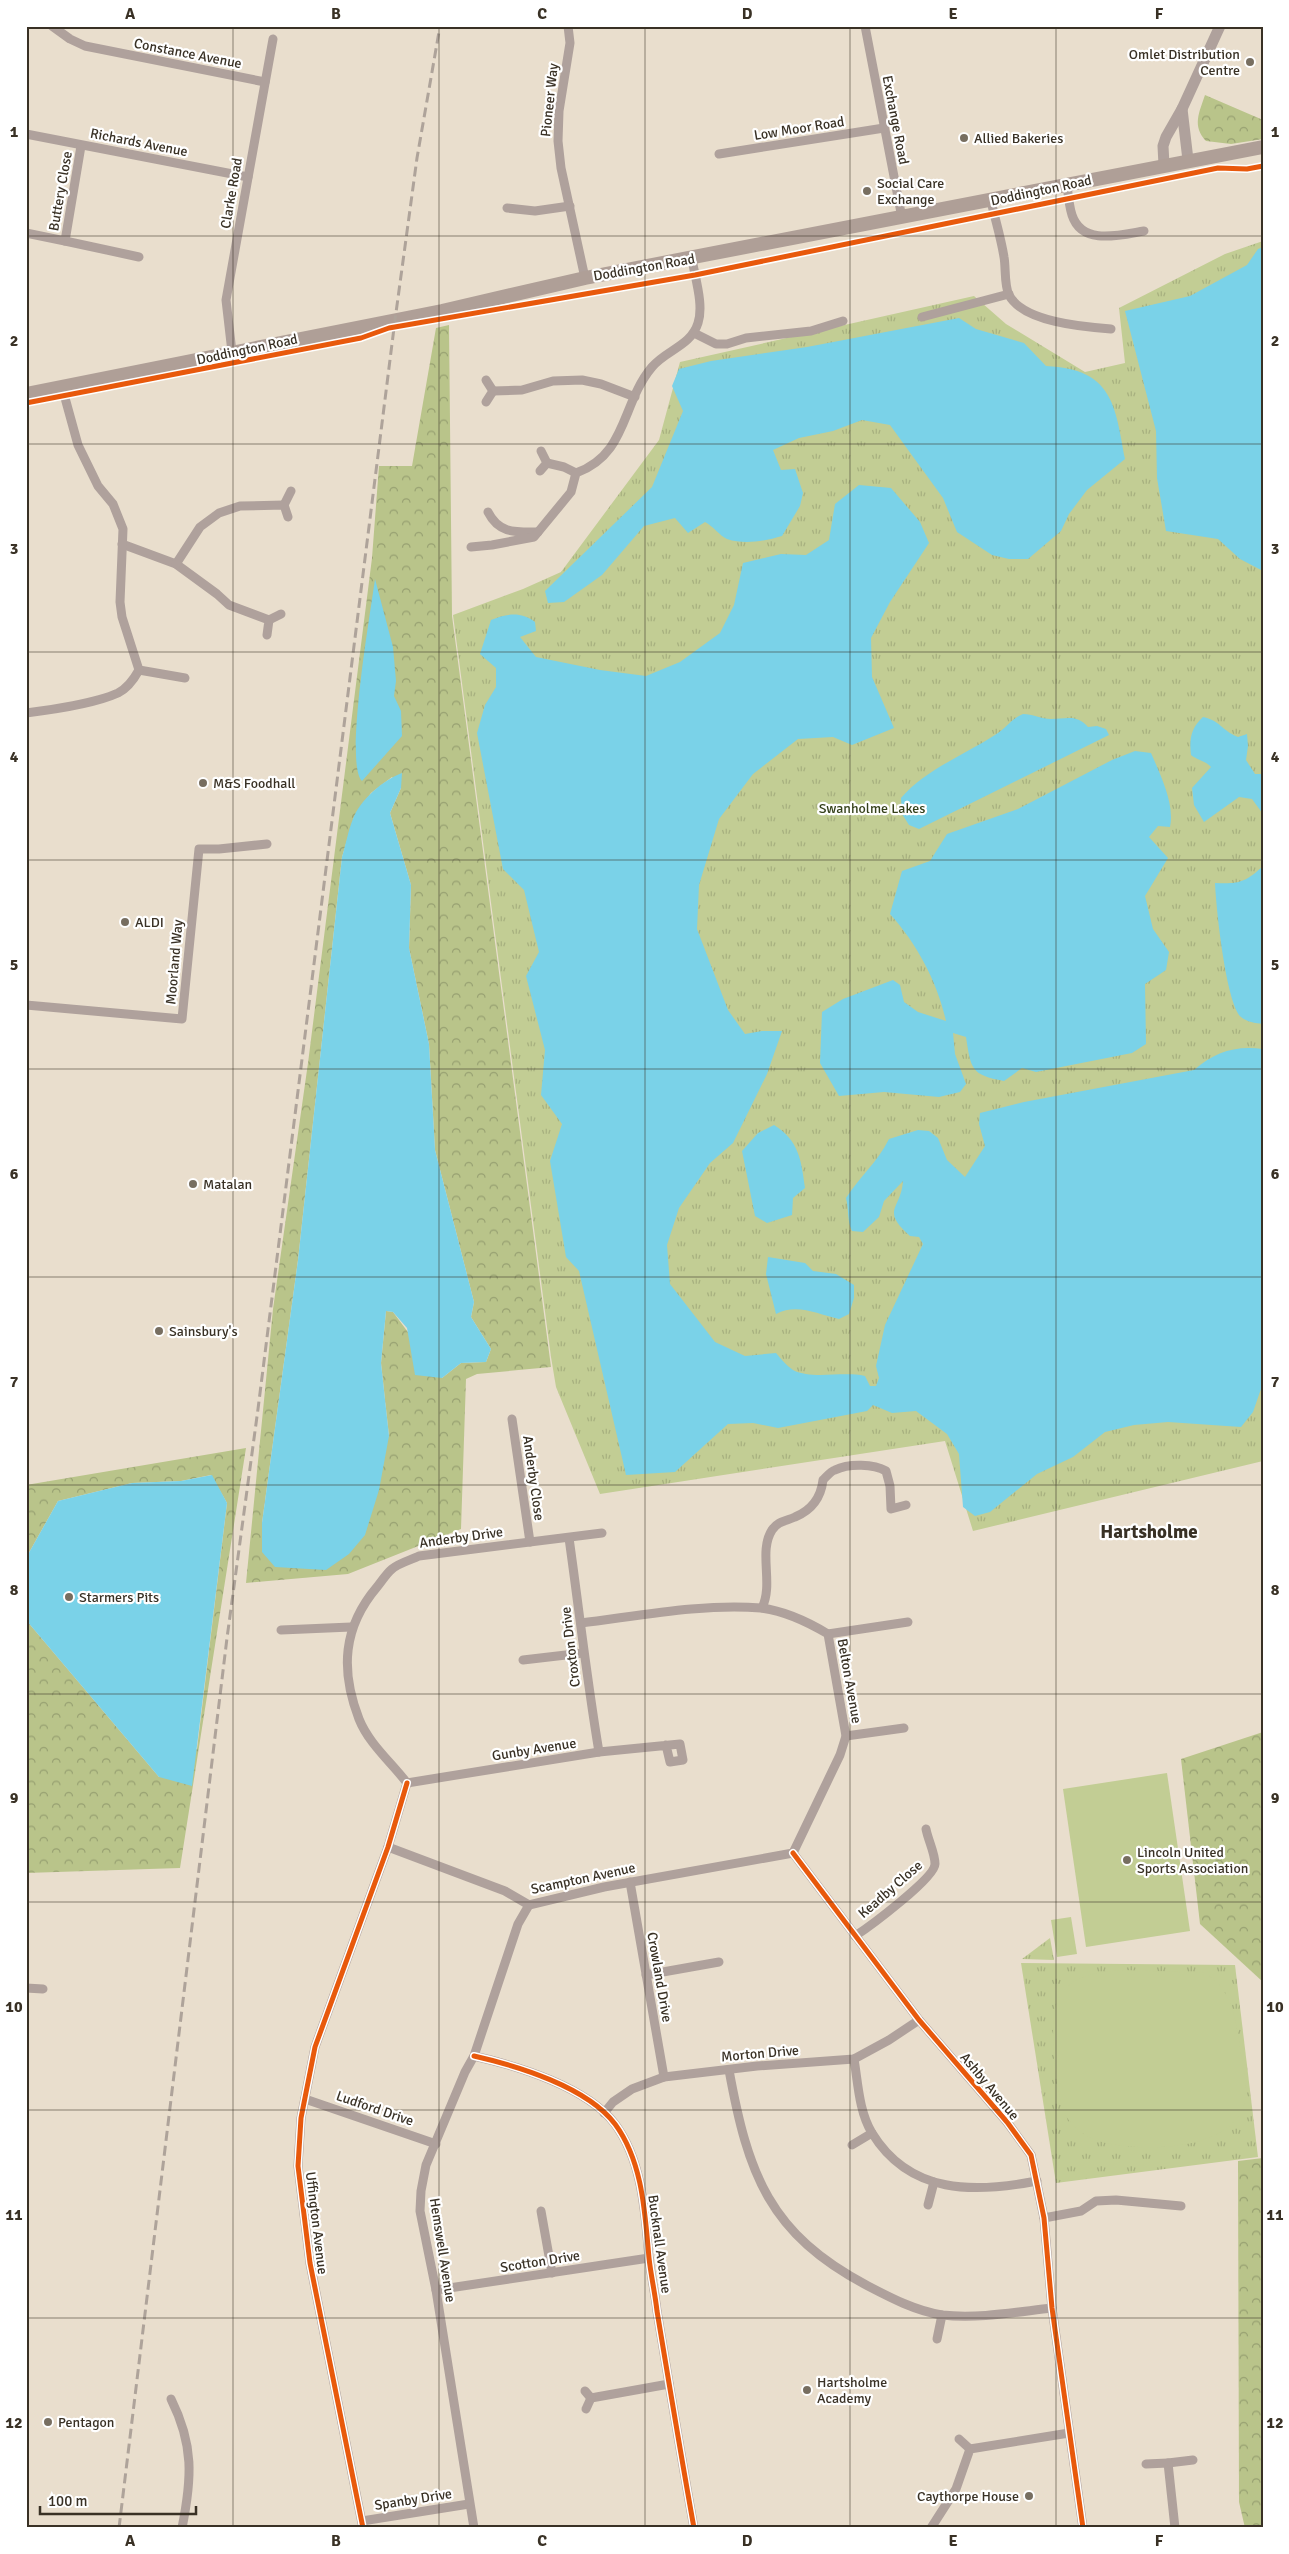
<svg xmlns="http://www.w3.org/2000/svg" width="1289" height="2554" font-family="Signika,sans-serif">
  <defs>
    <pattern id="grass-tufts" width="24" height="20" patternUnits="userSpaceOnUse" patternTransform="scale(1.25)"><rect width="24" height="20" fill="#c2cd94"/><path d="M3 7l-1-3M5 7V3M7 7l1-3M15 17l-1-3M17 17v-4M19 17l1-3" fill="none" stroke="#a7b07f"/></pattern>
    <pattern id="forest-crowns" width="20" height="18" patternUnits="userSpaceOnUse" patternTransform="scale(1.25)"><rect width="20" height="18" fill="#b9c48a"/><path d="M2 6a3 3 0 1 1 6 0M12 15a3 3 0 1 1 6 0" fill="none" stroke="#97a071"/></pattern>
  </defs>
  <rect width="100%" height="100%" fill="#e9decd"/>
  <g fill="url(#grass-tufts)">
    <polygon points="1263,241 1263,1461 973,1531 945,1441 600,1494 556,1387 551,1357 453,615 523,589 561,572 659,440 680,362 974,296 1006,324 1085,372 1125,363 1119,308 1225,254"/>
    <polygon points="1050,1938 1054,1960 1022,1959"/>
    <polygon points="1021,1963 1235,1965 1258,2157 1056,2183"/>
  </g>
  <g fill="url(#forest-crowns)" fill-rule="evenodd">
    <path d="M1205 95 1263 120V139L1231 144 1206 141C1192 126 1199 113 1205 95Z"/>
    <path d="M449 325 452 616 551 1367 477 1374 466 1379 461 1529 348 1574 246 1583 273 1309 308 1063 372 558 379 466H412L436 328ZM392 777 401 788 390 813 411 885 409 948 429 1044 435 1150 474 1302 471 1317 491 1349 486 1362 461 1363 442 1378 393 1312 386 1311 381 1363 389 1436 262 1552V1523L298 1260 342 857 354 817 371 793Z"/>
    <polygon points="246,1448 180,1868 26,1873 26,1620 159,1777 197,1749 227,1503 211,1475 181,1481 132,1483 58,1501 26,1558 26,1485"/>
    <polygon points="1263,1732 1263,1982 1200,1924 1181,1759"/>
    <polygon points="1263,2158 1263,2528 1245,2528 1239,2502 1238,2161"/>
  </g>
  <g fill="#c2cd94">
    <polygon points="1167,1773 1190,1931 1086,1947 1063,1789"/>
    <polygon points="1071,1917 1077,1954 1057,1957 1051,1920"/>
    <path d="M1125 1970 1205 1973C1230 1988 1235 2014 1239 2041 1241 2061 1251 2090 1243 2108 1224 2153 1136 2152 1098 2141 1086 2137 1075 2129 1068 2119 1055 2102 1047 2016 1059 1997 1074 1973 1100 1972 1125 1970Z"/>
  </g>
  <g fill="#7ad2e8">
    <polygon points="1263,247 1263,571 1240,559 1218,539 1166,531 1157,478 1156,431 1125,311 1190,296 1247,265 1258,249"/>
    <path d="M959 318 976 329 1024 343 1046 366C1113 369 1115 405 1125 459L1087 490 1069 514 1061 531 1028 559H1009L992 555 957 532 943 498 890 425 862 420 833 431 799 438 773 450 781 470 795 469 803 493 800 506 782 536C765 541 745 545 727 539 720 536 713 526 705 522L688 533 675 518 644 526 602 575 564 602 548 603 545 591 652 487 683 411 672 386 679 369 711 361 807 347Z"/>
    <path d="M859 485 891 488 920 522 929 543 890 602 871 638 872 677 894 728 852 745 833 737 798 739 753 774 719 819 699 885 697 929 728 1010 745 1034 762 1031H782L767 1074 733 1143 710 1163 679 1208 667 1245 670 1284 715 1342 745 1356 776 1353C781 1359 787 1366 793 1370 812 1380 842 1371 865 1376L870 1386H876L879 1378 876 1366 885 1325 923 1244 919 1237 910 1236C880 1209 901 1210 903 1181L884 1201 879 1217 863 1232 852 1231C847 1221 849 1209 846 1198 860 1176 877 1163 889 1139L918 1130 929 1131 938 1138 947 1160 965 1177 985 1146 979 1124 980 1113 1024 1102 1194 1070C1214 1052 1236 1045 1263 1049V1383L1253 1412 1241 1427 1168 1422 1134 1425 1105 1432 1073 1457 1037 1474 990 1512 975 1516 963 1507 959 1454 947 1434 916 1411 892 1413 873 1405 867 1411 778 1428 753 1423 728 1424 675 1472 626 1475 579 1271 566 1257 550 1161 562 1124 541 1095 545 1050 526 976 539 952 524 890 503 869 477 733 485 705 496 687V668L480 654 491 620C507 614 520 611 535 622L536 631 520 637 536 657 600 670 646 676 680 662 720 633 734 605 743 563 781 554 806 555 829 540 835 504Z"/>
    <path d="M375 579 393 647 396 681 394 696 401 711 402 736 362 781C344 764 371 610 375 579Z"/>
    <path d="M1023 714C1032 714 1042 719 1051 719 1066 719 1077 714 1088 727L1097 726 1106 729 1109 735 919 829 909 825 902 814 901 798C925 770 964 755 995 735 1006 728 1012 718 1023 714Z"/>
    <path d="M1203 717C1221 721 1221 730 1238 737L1247 734 1248 746 1246 760 1255 774H1263V814L1252 799 1239 797 1204 822 1194 805 1192 788 1211 767C1206 761 1197 760 1191 755 1189 739 1191 728 1203 717Z"/>
    <path d="M1135 751 1151 753C1160 774 1175 804 1170 827L1158 826 1149 837 1168 858 1145 896 1153 929 1169 952 1166 970 1145 984 1146 1044 1132 1053 1036 1072 1022 1068 1004 1081C971 1075 971 1069 966 1037L953 1033 955 1054 966 1084 960 1092 939 1097 884 1092 839 1096 820 1063 822 1012 843 999 893 980 900 985 904 1002 918 1012 946 1021C937 981 917 944 890 914L902 871 930 861 947 834 1018 809 1112 760Z"/>
    <path d="M402 773 401 788 390 813 411 885 409 948 429 1044 435 1150 474 1302 471 1317 491 1349 486 1362 461 1363 442 1378 415 1375 407 1328 393 1312 386 1311 381 1363 389 1436 379 1490 365 1535 349 1554 326 1570 275 1567 262 1552V1523L298 1260 342 857C346 844 348 831 353 819 360 800 383 780 402 773Z"/>
    <path d="M1263 866V1024C1255 1023 1247 1022 1241 1017 1226 1003 1216 907 1215 883 1238 884 1245 883 1263 866Z"/>
    <path d="M774 1125C799 1141 801 1159 805 1188L793 1198 792 1215 767 1223 755 1216 742 1151 758 1133Z"/>
    <path d="M768 1257 805 1263 813 1271 836 1274 854 1285V1298L849 1314 839 1319C817 1314 797 1303 776 1314L766 1274Z"/>
    <polygon points="212,1475 227,1503 192,1786 159,1777 26,1620 26,1558 58,1501 132,1483 181,1481"/>
  </g>
  <g fill="none" stroke-linecap="round" stroke-linejoin="round">
    <g stroke="#afa19c" stroke-width="9">
      <polyline points="52,26 70,39 85,46 265,82"/>
      <polyline points="568,26 570,43 559,111 558,141 561,168 585,278"/>
      <polyline points="865,26 902,218"/>
      <polyline points="26,134 248,177"/>
      <polyline points="719,154 884,128"/>
      <path d="M1067 184C1068 194 1069 206 1072 215 1082 246 1120 235 1144 231"/>
      <path d="M991 201C995 219 1001 238 1004 257 1006 268 1004 285 1009 295 1023 322 1084 327 1111 329"/>
      <polyline points="507,208 535,211 570,206"/>
      <polyline points="26,233 65,241 81,146"/>
      <polyline points="65,241 139,257"/>
      <polyline points="922,317 1009,294"/>
      <polyline points="694,333 716,344 727,344 746,338 811,331 843,321"/>
      <polyline points="232,352 226,300 273,39"/>
      <polyline points="493,391 522,390 553,381 582,380 601,384 635,397"/>
      <polyline points="486,402 493,391 486,380"/>
      <polyline points="547,463 564,467 576,473"/>
      <polyline points="540,471 547,463 541,451"/>
      <polyline points="284,505 291,491"/>
      <path d="M488 512C499 534 516 532 538 532"/>
      <polyline points="122,544 176,564 217,594 229,605 269,620 267,635"/>
      <path d="M471 547 492 545 534 537 571 492 576 473C628 454 621 404 652 367 666 350 691 346 698 323 704 305 695 278 692 259"/>
      <polyline points="176,564 200,527 219,513 240,506 284,505 288,517"/>
      <polyline points="269,620 281,614"/>
      <polyline points="139,670 185,678"/>
      <path d="M26 713C51 710 96 703 118 693 128 688 134 679 139 670L122 617 120 602 123 529 113 504 98 486 78 445 62 387"/>
      <polyline points="26,1005 182,1019 199,849 219,849 267,844"/>
      <polyline points="512,1419 530,1542"/>
      <path d="M569 1538C579 1609 587 1681 599 1752"/>
      <path d="M762 1608C774 1583 758 1552 772 1530 778 1521 786 1521 795 1517 812 1510 821 1497 823 1480 827 1476 831 1471 835 1470 849 1463 874 1464 886 1471L890 1486 891 1509 906 1505"/>
      <path d="M581 1623C638 1616 704 1603 761 1608 785 1611 808 1622 828 1634L846 1736 840 1755 793 1853"/>
      <polyline points="281,1630 351,1627"/>
      <polyline points="828,1634 908,1622"/>
      <polyline points="523,1660 583,1653"/>
      <polyline points="846,1736 904,1728"/>
      <path d="M407 1783C391 1762 369 1744 359 1719 340 1670 343 1627 377 1587 382 1581 386 1574 392 1569 399 1563 411 1560 419 1556L602 1533"/>
      <polyline points="407,1783 599,1752 680,1744 683,1760 670,1762 666,1745"/>
      <polyline points="388,1847 505,1891 529,1905 604,1887 793,1853"/>
      <polyline points="793,1853 919,2020 1007,2122 1031,2155 1044,2218 1052,2308 1083,2528"/>
      <polyline points="630,1882 664,2077"/>
      <path d="M855 1936C869 1927 935 1878 935 1864 935 1853 928 1840 926 1829"/>
      <polyline points="646,1975 719,1962"/>
      <polyline points="26,1988 43,1989"/>
      <path d="M474 2056C518 2066 587 2087 615 2124 643 2162 645 2214 649 2258 651 2276 655 2293 657 2311 669 2383 681 2456 694 2528"/>
      <path d="M854 2059C858 2083 859 2112 872 2133 910 2195 975 2193 1037 2181"/>
      <path d="M729 2070C748 2174 769 2234 868 2286 891 2298 916 2311 942 2315 978 2319 1016 2312 1052 2308"/>
      <polyline points="305,2099 436,2144"/>
      <polyline points="604,2113 613,2102 632,2089 664,2077 757,2066 854,2059 889,2040 919,2020"/>
      <polyline points="852,2145 872,2133"/>
      <polyline points="928,2205 934,2182"/>
      <polyline points="541,2211 552,2273"/>
      <polyline points="1044,2218 1081,2211 1096,2201 1116,2200 1181,2206"/>
      <polyline points="436,2290 649,2258"/>
      <polyline points="937,2339 942,2315"/>
      <polyline points="585,2391 591,2398 669,2384"/>
      <path d="M171 2399C194 2445 192 2478 182 2528"/>
      <polyline points="586,2409 591,2398"/>
      <polyline points="959,2439 970,2449"/>
      <polyline points="1168,2463 1193,2460"/>
      <polyline points="1146,2464 1168,2463 1175,2528"/>
      <polyline points="362,2521 469,2504"/>
      <polyline points="363,2528 310,2263 298,2166 301,2118 315,2047 388,1847 407,1783"/>
      <polyline points="474,2528 436,2290 420,2211 421,2191 426,2165 465,2072 474,2056 518,1924 529,1905"/>
      <polyline points="931,2528 956,2489 970,2449 1069,2433"/>
    </g>
    <g stroke="#afa19c" stroke-width="11">
      <polyline points="1182,109 1188,160"/>
      <polyline points="1164,165 1163,146 1166,137 1182,109 1220,26"/>
    </g>
    <polyline stroke="#af9f97" stroke-width="14" points="26,394 442,311 585,278 1263,147"/>
    <polyline stroke="#aea39a" stroke-width="3" stroke-dasharray="10 5" stroke-linecap="butt" points="119,2528 227,1638 258,1409 395,320 417,158 440,26"/>
    <g stroke="#fff" stroke-width="8">
      <g id="cycleway">
        <polyline points="26,403 361,338 389,328 695,275 1218,168 1247,169 1263,166"/>
        <polyline points="793,1853 919,2020 1007,2122 1031,2155 1044,2218 1052,2308 1083,2528"/>
        <path d="M474 2056C518 2066 587 2087 615 2124 643 2162 645 2214 649 2258 651 2276 655 2293 657 2311 669 2383 681 2456 694 2528"/>
        <polyline points="363,2528 310,2263 298,2166 301,2118 315,2047 388,1847 407,1783"/>
      </g>
    </g>
    <use href="#cycleway" stroke="#e8590c" stroke-width="5"/>
  </g>
  <path fill="none" stroke="#393125" stroke-width="1" stroke-opacity="0.55" d="M233 26V2528M439 26V2528M645 26V2528M850 26V2528M1056 26V2528M26 236H1263M26 444H1263M26 652H1263M26 860H1263M26 1069H1263M26 1277H1263M26 1485H1263M26 1694H1263M26 1902H1263M26 2110H1263M26 2318H1263"/>
  <g fill="#776e60" stroke="#fff" stroke-width="2">
    <circle cx="1250" cy="62" r="5"/>
    <circle cx="964" cy="138" r="5"/>
    <circle cx="867" cy="191" r="5"/>
    <circle cx="203" cy="783" r="5"/>
    <circle cx="125" cy="922" r="5"/>
    <circle cx="193" cy="1184" r="5"/>
    <circle cx="159" cy="1331" r="5"/>
    <circle cx="69" cy="1597" r="5"/>
    <circle cx="1127" cy="1860" r="5"/>
    <circle cx="807" cy="2390" r="5"/>
    <circle cx="48" cy="2422" r="5"/>
    <circle cx="1029" cy="2496" r="5"/>
  </g>
  <g text-anchor="middle" stroke-width="4.5" stroke-linejoin="round" paint-order="stroke">
    <g font-size="14" fill="#393125" stroke="#fff">
      <text transform="translate(188 53) rotate(11)" y="5">Constance Avenue</text>
      <text transform="translate(549 100) rotate(-84)" y="5">Pioneer Way</text>
      <text transform="translate(896 120) rotate(79)" y="5">Exchange Road</text>
      <text transform="translate(799 128) rotate(-9)" y="5">Low Moor Road</text>
      <text transform="translate(139 142) rotate(11)" y="5">Richards Avenue</text>
      <text transform="translate(1041 190) rotate(-12)" y="5">Doddington Road</text>
      <text transform="translate(60 191) rotate(-80)" y="5">Buttery Close</text>
      <text transform="translate(231 193) rotate(-80)" y="5">Clarke Road</text>
      <text transform="translate(644 267) rotate(-10)" y="5">Doddington Road</text>
      <text transform="translate(247 349) rotate(-12)" y="5">Doddington Road</text>
      <text transform="translate(174 962) rotate(-85)" y="5">Moorland Way</text>
      <text transform="translate(534 1478) rotate(82)" y="5">Anderby Close</text>
      <text transform="translate(461 1537) rotate(-8)" y="5">Anderby Drive</text>
      <text transform="translate(570 1647) rotate(-97)" y="5">Croxton Drive</text>
      <text transform="translate(850 1681) rotate(80)" y="5">Belton Avenue</text>
      <text transform="translate(534 1749) rotate(-9)" y="5">Gunby Avenue</text>
      <text transform="translate(583 1878) rotate(-12)" y="5">Scampton Avenue</text>
      <text transform="translate(890 1889) rotate(-41)" y="5">Keadby Close</text>
      <text transform="translate(660 1977) rotate(80)" y="5">Crowland Drive</text>
      <text transform="translate(760 2053) rotate(-5)" y="5">Morton Drive</text>
      <text transform="translate(990 2086) rotate(50)" y="5">Ashby Avenue</text>
      <text transform="translate(375 2108) rotate(19)" y="5">Ludford Drive</text>
      <text transform="translate(317 2223) rotate(83)" y="5">Uffington Avenue</text>
      <text transform="translate(660 2244) rotate(82)" y="5">Bucknall Avenue</text>
      <text transform="translate(443 2250) rotate(81)" y="5">Hemswell Avenue</text>
      <text transform="translate(540 2261) rotate(-9)" y="5">Scotton Drive</text>
      <text transform="translate(413 2499) rotate(-9)" y="5">Spanby Drive</text>
    </g>
    <g font-size="14" fill="#393125" stroke="#fff" text-anchor="start">
      <text x="1240" y="59" text-anchor="end">Omlet Distribution<tspan x="1240" dy="16">Centre</tspan></text>
      <text x="974" y="143">Allied Bakeries</text>
      <text x="877" y="188">Social Care<tspan x="877" dy="16">Exchange</tspan></text>
      <text x="213" y="788">M&amp;S Foodhall</text>
      <text x="135" y="927">ALDI</text>
      <text x="203" y="1189">Matalan</text>
      <text x="169" y="1336">Sainsbury's</text>
      <text x="79" y="1602">Starmers Pits</text>
      <text x="1137" y="1857">Lincoln United<tspan x="1137" dy="16">Sports Association</tspan></text>
      <text x="817" y="2387">Hartsholme<tspan x="817" dy="16">Academy</tspan></text>
      <text x="58" y="2427">Pentagon</text>
      <text x="1019" y="2501" text-anchor="end">Caythorpe House</text>
    </g>
    <g font-size="14" fill="#35411b" stroke="#fff">
      <text x="872" y="813">Swanholme Lakes</text>
    </g>
    <g font-size="19" font-weight="bold" fill="#393125" stroke="#fff">
      <text x="1149" y="1538">Hartsholme</text>
    </g>
  </g>
  <rect width="1289" height="2554" fill="none" stroke="#ffffff" stroke-width="55"/>
  <path d="M40 2506v8h156v-8" fill="none" stroke="#393125" stroke-width="2.5"/>
  <text x="48" y="2506" font-size="15" fill="#393125" stroke="#ffffff" stroke-width="4" paint-order="stroke">100 m</text>
  <rect x="28" y="28" width="1234" height="2498" fill="none" stroke="#393125" stroke-width="2"/>
  <g font-size="16" text-anchor="middle" font-weight="bold" fill="#393125">
    <text x="130" y="19">A</text>
    <text x="336" y="19">B</text>
    <text x="542" y="19">C</text>
    <text x="747" y="19">D</text>
    <text x="953" y="19">E</text>
    <text x="1159" y="19">F</text>
    <text x="14" y="137">1</text>
    <text x="1275" y="137">1</text>
    <text x="14" y="346">2</text>
    <text x="1275" y="346">2</text>
    <text x="14" y="554">3</text>
    <text x="1275" y="554">3</text>
    <text x="14" y="762">4</text>
    <text x="1275" y="762">4</text>
    <text x="14" y="970">5</text>
    <text x="1275" y="970">5</text>
    <text x="14" y="1179">6</text>
    <text x="1275" y="1179">6</text>
    <text x="14" y="1387">7</text>
    <text x="1275" y="1387">7</text>
    <text x="14" y="1595">8</text>
    <text x="1275" y="1595">8</text>
    <text x="14" y="1803">9</text>
    <text x="1275" y="1803">9</text>
    <text x="14" y="2012">10</text>
    <text x="1275" y="2012">10</text>
    <text x="14" y="2220">11</text>
    <text x="1275" y="2220">11</text>
    <text x="14" y="2428">12</text>
    <text x="1275" y="2428">12</text>
    <text x="130" y="2546">A</text>
    <text x="336" y="2546">B</text>
    <text x="542" y="2546">C</text>
    <text x="747" y="2546">D</text>
    <text x="953" y="2546">E</text>
    <text x="1159" y="2546">F</text>
  </g>
</svg>
